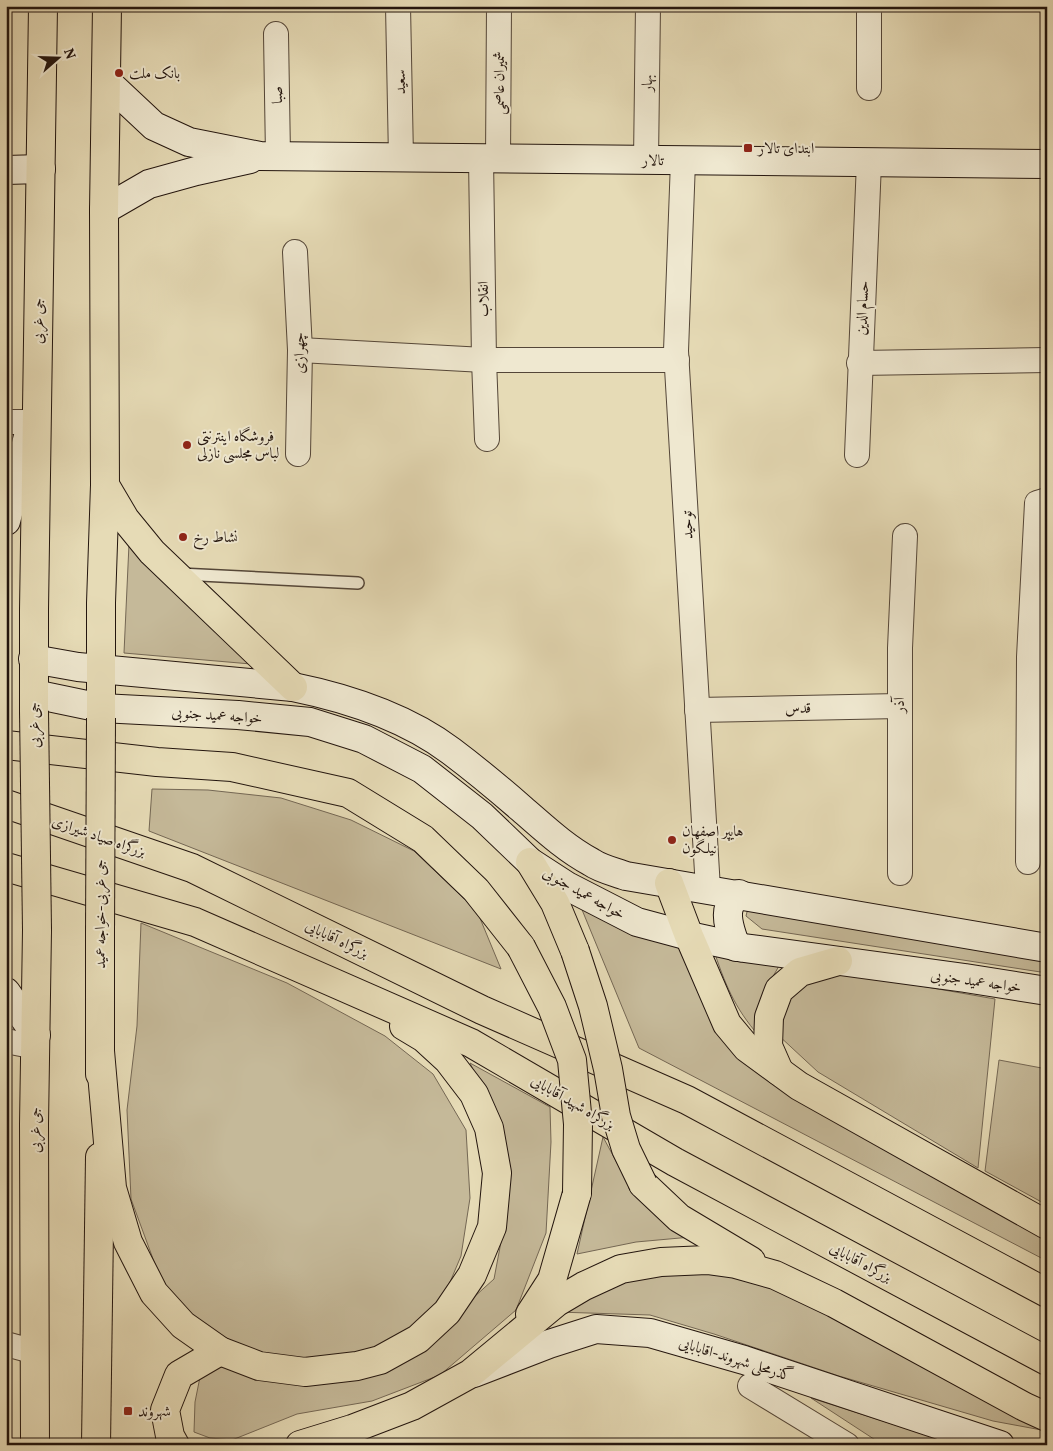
<svg xmlns="http://www.w3.org/2000/svg" width="1053" height="1451" font-family="Vollkorn,Amiri,serif">
  <rect width="100%" height="100%" fill="#e6dbb6"/>
  <filter id="stains"><feTurbulence type="fractalNoise" baseFrequency=".004" numOctaves="4"/><feColorMatrix values="0 0 0 0 .2 0 0 0 0 .09 0 0 0 0 .02 0 0 0 .5 -.17"/></filter>
  <radialGradient id="worn" r=".72"><stop offset=".6" stop-color="#630" stop-opacity="0"/><stop offset="1" stop-color="#630" stop-opacity=".3"/></radialGradient>
  <g fill="#c5b999" stroke="#746754">
    <polygon points="129,544 251,664 124,653"/>
    <polygon points="152,789 208,790 281,798 351,820 414,851 477,911 501,969 149,831"/>
    <polygon points="578,900 686,948 727,1041 1047,1237 1047,1261 639,1048"/>
    <polygon points="749,904 1047,954 1047,973 762,929 746,916"/>
    <polygon points="141,923 287,983 385,1036 433,1074 466,1130 470,1198 461,1256 445,1294 426,1317 389,1348 342,1362 281,1362 212,1333 163,1286 131,1199 127,1110 137,1026"/>
    <path d="M713 948 779 966 764 992 759 1036C734 1007 725 984 713 948Z"/>
    <polygon points="836,971 995,999 978,1168 818,1072 777,1034 791,989"/>
    <polygon points="999,1060 1047,1069 1047,1205 985,1171"/>
    <polygon points="470,1063 550,1107 551,1142 546,1233 516,1310 440,1375 372,1401 297,1414 232,1440 210,1438 194,1432 195,1402 200,1377 225,1362 411,1354 494,1279 508,1205 503,1135"/>
    <polygon points="603,1137 628,1183 691,1237 636,1242 577,1254"/>
    <polygon points="703,1265 773,1279 1047,1427 1047,1431 993,1421 839,1376 714,1334 650,1315 557,1312 621,1275"/>
    <polygon points="811,1398 958,1445 883,1445"/>
  </g>
  <g fill="none" stroke-linecap="round" stroke-linejoin="round">
    <g stroke="#544638" stroke-width="14">
      <polyline id="lane" points="180,574 358,583"/>
    </g>
    <g stroke="#544638" stroke-width="26">
      <g id="street">
        <polyline points="398,6 401,158"/>
        <polyline points="276,34 278,156"/>
        <polyline points="869,88 869,6"/>
        <polyline points="481,158 484,360 487,439"/>
        <polyline points="498,159 499,6"/>
        <polyline points="646,160 648,6"/>
        <polyline points="683,161 676,351 708,889"/>
        <polyline points="295,252 300,350 298,454"/>
        <polyline points="300,350 484,360 677,360"/>
        <polyline points="859,363 1047,360"/>
        <polyline points="6,422 32,422"/>
        <polyline points="857,455 869,162"/>
        <polyline points="697,710 899,706"/>
        <polyline points="1028,862 1029,657 1037,503 1047,500"/>
        <polyline points="900,873 900,648 905,536"/>
        <polyline points="6,1041 36,1047"/>
        <polyline points="6,1344 35,1352"/>
        <polyline points="750,1386 847,1445"/>
      </g>
    </g>
    <g stroke="#23150e" stroke-width="30">
      <g id="secondary">
        <polyline points="106,81 154,126 189,142 260,156 1047,164"/>
        <polyline points="6,170 41,169"/>
        <polyline points="104,210 149,184 196,171 250,159"/>
        <polyline points="6,521 32,421"/>
        <path d="M33 659 78 667 293 687C347 698 407 718 451 751 475 769 499 789 522 809 544 828 565 848 591 862 601 869 615 872 626 876L1047 948"/>
        <polyline points="34,694 101,708 238,715 310,722 364,739 422,769 482,816 530,862 567,886 637,922 689,936 744,948 965,978 1047,991"/>
        <path d="M736 947C732 934 723 916 731 903 733 900 737 897 739 894"/>
        <polyline points="6,992 36,1035"/>
        <polyline points="474,1373 549,1344 596,1329 650,1333 744,1360 1000,1445"/>
      </g>
    </g>
    <g stroke="#23150e" stroke-width="30">
      <g id="primary">
        <polyline points="105,485 125,519 152,552 293,687"/>
        <polyline points="34,711 34,610 43,6"/>
        <polyline points="101,718 101,603 105,485 104,210 107,6"/>
        <polyline points="100,1074 100,933"/>
        <polyline points="35,1445 34,1124 37,930"/>
        <polyline points="96,1445 100,1157"/>
      </g>
    </g>
    <g stroke="#23150e" stroke-width="30">
      <g id="highway">
        <polyline points="6,745 157,762 232,767 348,793 423,839 476,890 521,947"/>
        <polyline points="6,804 192,868 482,1010 687,1100 1047,1293"/>
        <polyline points="530,862 555,903 575,951"/>
        <polyline points="6,867 195,922 471,1043 675,1162 1047,1361"/>
        <polyline points="669,883 689,936 727,1024 747,1048 799,1086 1047,1225"/>
        <polyline points="100,1051 112,1188 128,1242 154,1293 183,1325 220,1351 259,1366 305,1372 357,1366 380,1360 418,1339 447,1312 472,1275 492,1227 497,1173 489,1128 474,1094 448,1060 424,1038 404,1026"/>
        <polyline points="779,1071 768,1046 769,1017 779,990 800,972 838,961"/>
        <polyline points="643,1184 679,1218 751,1261"/>
        <polyline points="530,1314 552,1280 577,1193"/>
        <polyline points="175,1445 170,1436 165,1410 179,1375 220,1351"/>
        <polyline points="300,1445 352,1429 412,1406 470,1374 557,1302 584,1286 621,1269 661,1262 707,1260 736,1264 775,1275 834,1303 1025,1407 1047,1417"/>
      </g>
    </g>
    <use href="#lane" stroke="#efe8d0" stroke-width="11"/>
    <use href="#street" stroke="#efe8d0" stroke-width="24"/>
    <use href="#secondary" stroke="#efe8d0" stroke-width="28"/>
    <use href="#primary" stroke="#e6dbb6" stroke-width="28"/>
    <use href="#highway" stroke="#e6dbb6" stroke-width="28"/>
    <g stroke="#23150e" stroke-width="30" stroke-linecap="butt">
      <g id="primary-bridge">
        <polyline points="34,711 37,930"/>
        <polyline points="100,933 101,718"/>
      </g>
    </g>
    <g stroke="#23150e" stroke-width="30" stroke-linecap="butt">
      <g id="highway-bridge">
        <polyline points="521,947 552,1007 572,1060 578,1124 577,1193"/>
        <polyline points="575,951 593,1006 608,1069 616,1116 626,1149 643,1184"/>
      </g>
    </g>
    <use href="#primary-bridge" stroke="#e6dbb6" stroke-width="28"/>
    <use href="#highway-bridge" stroke="#e6dbb6" stroke-width="28"/>
  </g>
  <g fill="#8f2418" stroke="#efe8d0" stroke-width="2">
    <circle cx="119" cy="73" r="5"/>
    <rect x="743" y="143" width="10" height="10" rx="2.5"/>
    <circle cx="187" cy="445" r="5"/>
    <circle cx="183" cy="537" r="5"/>
    <circle cx="672" cy="840" r="5"/>
    <rect x="123" y="1406" width="10" height="10" rx="2.5"/>
  </g>
  <g text-anchor="middle" stroke-width="4" stroke-linejoin="round" paint-order="stroke">
    <g font-size="15" fill="#23150e" stroke="#efe8d0" text-anchor="start">
      <text x="129" y="78">بانک ملت</text>
      <text x="758" y="153">ابتدای تالار</text>
      <text x="197" y="441">فروشگاه اینترنتی<tspan x="197" dy="17">لباس مجلسی نازلی</tspan></text>
      <text x="193" y="542">نشاط رخ</text>
      <text x="682" y="836">هایپر اصفهان<tspan x="682" dy="17">نیلگون</tspan></text>
      <text x="138" y="1416">شهروند</text>
    </g>
    <g font-size="15" fill="#23150e" stroke="#efe8d0">
      <text transform="translate(400 82) rotate(-91)" y="5">سعید</text>
      <text transform="translate(499 83) rotate(-90)" y="5">شمیران عاصمی</text>
      <text transform="translate(647 83) rotate(-89)" y="5">بهار</text>
      <text transform="translate(277 95) rotate(-91)" y="5">صبا</text>
      <text transform="translate(653 160) rotate(1)" y="5">تالار</text>
      <text transform="translate(483 299) rotate(-91)" y="5">انقلاب</text>
      <text transform="translate(862 308) rotate(-87)" y="5">حسام الدین</text>
      <text transform="translate(38 321) rotate(-89)" y="5">جی غربی</text>
      <text transform="translate(299 353) rotate(-91)" y="5">چهرازی</text>
      <text transform="translate(687 525) rotate(-93)" y="5">توحید</text>
      <text transform="translate(899 705) rotate(-90)" y="5">آذر</text>
      <text transform="translate(798 708) rotate(-1)" y="5">قدس</text>
      <text transform="translate(217 715) rotate(4)" y="5">خواجه عمید جنوبی</text>
      <text transform="translate(34 725) rotate(-91)" y="5">جی غربی</text>
      <text transform="translate(99 836) rotate(19)" y="5">بزرگراه صیاد شیرازی</text>
      <text transform="translate(584 893) rotate(29)" y="5">خواجه عمید جنوبی</text>
      <text transform="translate(100 914) rotate(-90)" y="5">جی غربی-خواجه عمید</text>
      <text transform="translate(337 939) rotate(26)" y="5">بزرگراه آقابابایی</text>
      <text transform="translate(976 981) rotate(8)" y="5">خواجه عمید جنوبی</text>
      <text transform="translate(573 1102) rotate(30)" y="5">بزرگراه شهید آقابابایی</text>
      <text transform="translate(35 1130) rotate(-90)" y="5">جی غربی</text>
      <text transform="translate(861 1262) rotate(28)" y="5">بزرگراه آقابابایی</text>
      <text transform="translate(736 1359) rotate(17)" y="5">گذرمحلی شهروند-اقابابایی</text>
    </g>
  </g>
  <rect width="1053" height="1451" fill="none" stroke="#e6dbb6" stroke-width="25"/>
  <rect x="8" y="8" width="1038" height="1436" fill="none" stroke="#23150e" stroke-width="2.5"/>
  <rect x="12" y="12" width="1028" height="1426" fill="none" stroke="#23150e"/>
  <g transform="translate(58 58) rotate(70)" stroke="#efe8d0" stroke-width="4" paint-order="stroke">
  <path d="M0-4L9 19L0 12L-9 19Z" fill="#23150e"/>
  <text y="-8" font-size="14" font-weight="bold" text-anchor="middle" fill="#23150e">N</text>
  </g>
  <rect width="100%" height="100%" filter="url(#stains)"/>
  <rect width="100%" height="100%" fill="url(#worn)"/>
</svg>
